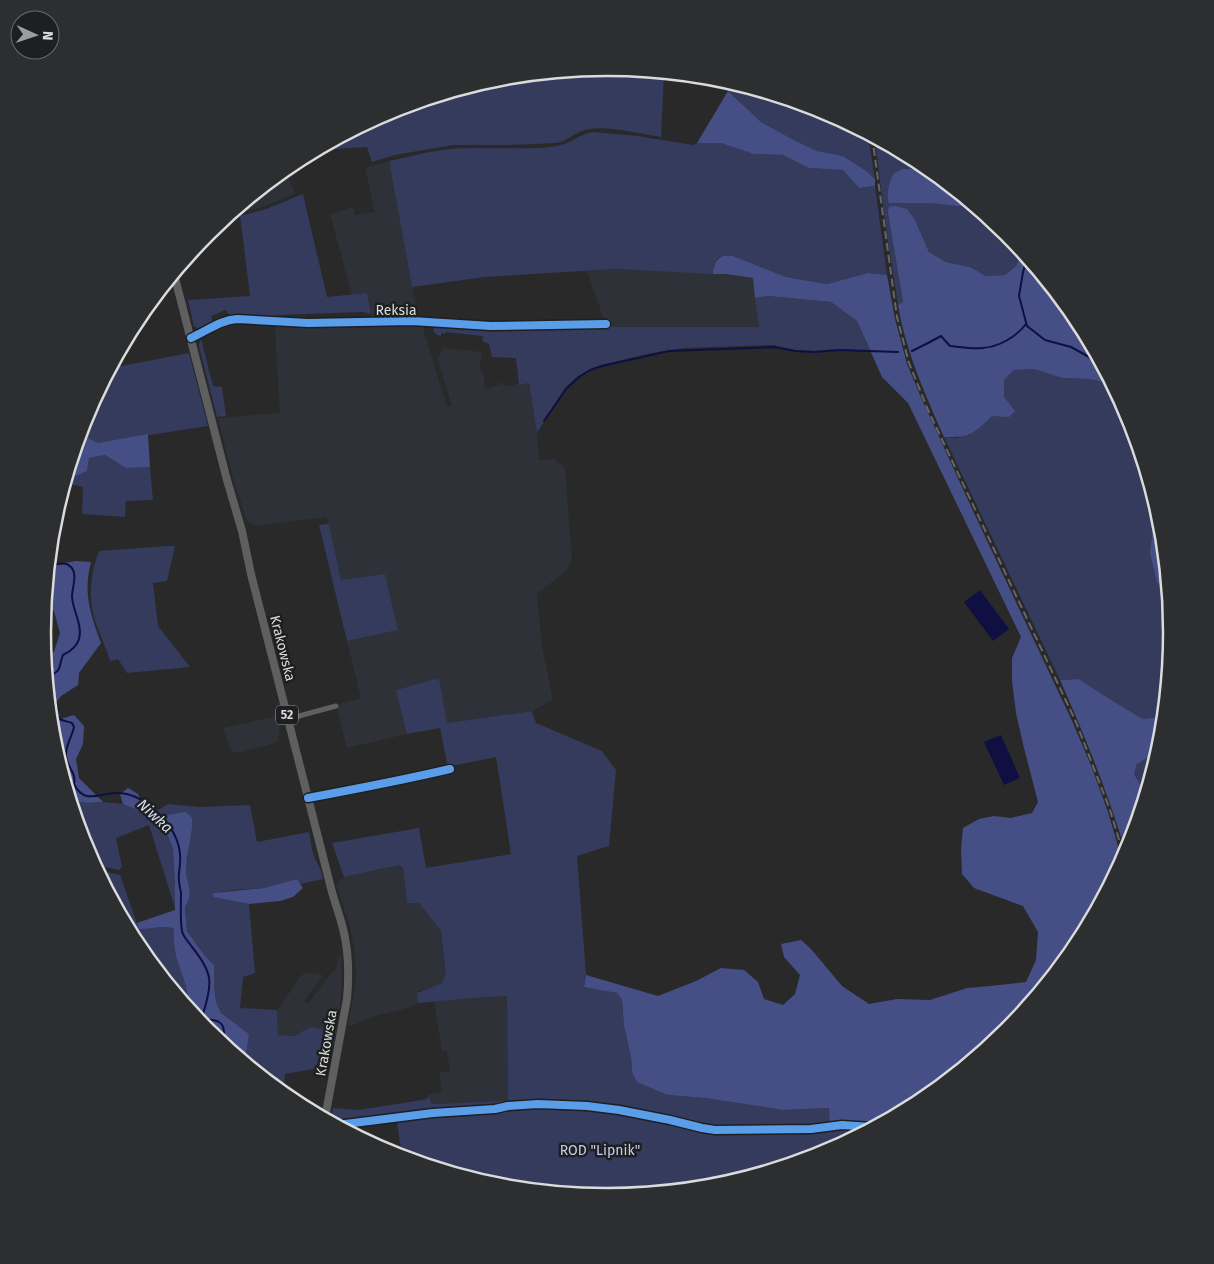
<svg xmlns="http://www.w3.org/2000/svg" width="1214" height="1264" font-family="'Fira Sans',sans-serif">
  <rect width="100%" height="100%" fill="#29292a"/>
  <g fill="#2f3138">
    <polygon points="389,161 412,287 419,319 372,319 367,293 352,295 330,214 353,207 355,215 375,212 365,168"/>
    <polygon points="285,169 295,194 265,206 248,211 232,213"/>
    <polygon points="616,269 726,274 753,278 759,327 606,327 605,317 603,317 587,271"/>
    <polygon points="279,324 308,326 422,325 447,407 452,406 438,360 440,352 443,352 443,348 482,352 480,367 483,374 485,389 499,385 499,383 503,383 504,386 529,383 537,433 539,460 554,459 565,468 572,561 567,570 537,594 542,647 553,700 532,711 446,723 439,678 396,690 407,734 347,748 336,705 361,698 347,641 398,630 385,575 341,581 329,524 326,517 255,526 254,524 248,521 246,518 233,478 218,418 280,413 275,328"/>
    <polygon points="277,716 280,727 278,741 275,743 238,753 234,752 231,750 223,728"/>
    <polygon points="399,865 403,869 407,903 419,903 441,931 447,974 442,983 417,992 418,1003 411,1007 375,1016 351,1026 348,1025 356,982 355,954 350,926 336,885 344,877"/>
    <polygon points="341,954 342,988 338,1019 334,1019 330,1025 322,1029 310,1027 294,1036 278,1035 277,1010 302,975 307,972 323,975 304,1001 308,1004 333,971 336,970 338,959"/>
    <polygon points="507,996 508,1102 433,1104 431,1103 430,1094 442,1093 439,1073 450,1071 447,1051 442,1051 434,1001"/>
  </g>
  <g fill="#343b5c">
    <path d="M607 68 664 73 661 137C641 134 609 126 590 129 579 130 568 140 557 143L511 145H453L395 155 372 162 367 147 334 149V141L391 110 497 78Z"/>
    <polygon points="707,77 717,78 823,111 868,135 875,179 865,170 843,156 817,151 794,140 761,122 728,91"/>
    <path d="M593 132 637 136 693 145 697 143H721L754 154 783 155 809 168 843 170 859 188 875 186 887 275 868 273 827 284 786 277 733 256H723L717 259 713 266V274L616 269 485 277 412 287 389 161C409 157 429 151 450 149 485 146 522 151 557 146 570 144 580 134 593 132Z"/>
    <polygon points="874,138 921,163 929,169 903,169 893,203 930,203 976,208 1006,233 1022,253 1016,266 1005,275 986,276 970,267 946,262 929,252 915,220 890,222 903,302 898,305 886,229 877,157"/>
    <polygon points="303,194 327,297 367,293 371,314 363,312 277,315 277,318 230,316 226,310 211,316 213,323 203,328 202,327 197,328 194,326 188,300 250,296 240,216 266,209"/>
    <path d="M768 296 831 302 857 321 870 351 840 349 814 351 795 350 773 345 684 348 652 353 601 365 589 370 578 376 565 388 537 433 529 383 519 385 516 358 492 357 489 344 482 341 483 336 445 332V334L441 333V336C434 335 430 329 437 325L483 329 606 327H759L755 298Z"/>
    <polygon points="201,339 213,386 222,387 226,416 217,417 199,346 199,344"/>
    <polygon points="189,353 208,426 98,443 88,438 85,419 86,416 111,368"/>
    <polygon points="1034,369 1062,378 1089,379 1109,383 1112,385 1129,416 1157,510 1153,529 1157,582 1168,594 1171,632 1163,717 1143,719 1108,698 1079,679 1060,680 944,437 958,438 1004,397 1004,380 1014,370"/>
    <polygon points="105,455 126,468 150,467 153,500 126,501 125,517 82,514 83,487 65,483 69,471 76,476 87,471 89,458"/>
    <polygon points="329,524 341,580 385,574 398,630 347,641 319,525"/>
    <path d="M168 546H175L167 581 153 583 158 626 190 667 127 673 118 659 110 661C106 646 98 632 94 617 88 595 91 572 99 551Z"/>
    <polygon points="439,678 447,723 532,711 536,723 602,751 616,770 609,846 577,856 586,975 584,986 617,993 622,1000 624,1026 631,1057 632,1072 668,1095 705,1098 783,1110 830,1108 830,1123 859,1123 875,1126 823,1154 717,1186 607,1196 497,1186 402,1157 397,1122 434,1117 433,1112 431,1112 430,1108 411,1110 411,1114 341,1122 333,1121 331,1119 333,1108 358,1110 365,1109 422,1100 428,1098 429,1094 431,1103 433,1104 508,1101 507,996 474,998 418,1003 417,993 442,983 446,974 441,931 419,903 407,903 403,868 399,865 344,877 332,843 419,828 426,868 511,854 496,757 452,766 448,768 440,728 407,734 396,690"/>
    <polygon points="1149,757 1156,759 1145,793 1134,774 1137,764"/>
    <polygon points="71,800 87,803 103,802 123,804 147,814 152,820 161,827 168,836 173,849 175,885 176,911 149,825 116,838 122,867 119,870 95,865 85,848"/>
    <path d="M142 803 158 810 168 804 199 807 250 805 257 842 309 832 313 854 321 871 323 879 300 884 297 879 264 888 234 890 213 893 214 897 249 904 255 973 243 977 240 1008 277 1010 278 1035 294 1036 310 1027 322 1029 330 1025 336 1030 329 1066 285 1074 283 1093 245 1062 249 1034 221 1013 216 1002 214 986V965L205 956 187 931 185 907 189 899 190 890 186 874 189 844 177 813C158 816 158 815 142 803Z"/>
    <path d="M97 870 120 875 139 929C151 930 163 924 174 929V944L176 957 185 983 191 1010 163 977V971L153 965 137 945Z"/>
  </g>
  <g fill="#454f85">
    <polygon points="728,91 761,122 794,140 817,151 843,156 865,170 875,179 875,186 859,188 843,170 809,168 783,155 754,154 721,143 697,143"/>
    <path d="M903 169H929L976 208 930 203H889C886 193 889 183 894 173Z"/>
    <path d="M895 206 907 209 915 220 929 252 946 262 970 267 986 276 1005 275 1016 266 1022 253 1077 319 1112 385 1109 383 1089 379 1062 378 1034 369 1014 370 1004 380V397L1015 411 1009 417 992 416C974 433 971 438 944 437 925 394 906 352 898 305L903 302 888 212 889 207Z"/>
    <path d="M723 256H733L786 277 827 284 868 273 887 275 895 319 902 345 907 364 920 395 973 511 1073 723 1092 768 1108 812 1122 860 1076 946 1006 1031 920 1102 875 1126 859 1123H830L829 1108 783 1110 705 1098 668 1095 637 1082 632 1072 631 1057 624 1026 622 1000 617 993 584 987 586 975 658 996 696 981 721 968 744 970 758 982 764 999 783 1005 795 994 800 975 784 957 781 944 801 940 811 949 842 986 869 1004 897 999 930 1000 967 988 990 986 1026 982 1036 960 1038 932 1023 906 974 888 962 874 961 849 963 828 979 819 994 816 1011 818 1032 813 1038 802 1024 748 1016 713 1012 681V658L1021 637 908 403 882 377 857 321 831 302 768 296 755 298 753 278 726 274H713C713 265 715 260 723 256Z"/>
    <polygon points="148,434 150,467 126,468 105,455 89,458 87,471 76,476 69,471 79,439 88,438 98,443"/>
    <polygon points="1157,510 1161,522 1168,594 1157,582 1150,553 1153,529"/>
    <path d="M76 561 91 562C83 592 90 614 101 643L79 673 78 685 61 696 54 705 60 719 74 715 84 726 83 744 76 759 79 778 103 802 87 803 71 800 53 742 45 656 54 652 60 633 54 611 45 608 49 568 57 564Z"/>
    <path d="M1079 679 1108 698 1143 719 1163 717 1161 742 1156 759 1149 757 1137 764 1134 774 1145 793 1126 853C1108 793 1085 736 1060 680Z"/>
    <path d="M128 788 138 794 142 803 158 815H164L186 812 192 818V828L187 858 186 874 190 890 189 899 185 907 187 931 205 956 214 965V986L216 1002 221 1013 249 1034 245 1062 208 1031 191 1010 185 983 176 957 174 944V929C163 924 151 930 139 929L137 923 175 910V885L173 849 168 836 161 827 152 820 147 814 123 804 120 794Z"/>
    <polygon points="297,879 303,888 293,897 280,901 249,904 213,897 213,893 264,888"/>
  </g>
  <g fill="#0f0f42">
    <polygon points="980,590 1009,629 993,641 964,602"/>
    <polygon points="1001,735 1020,778 1004,785 984,742"/>
  </g>
  <g fill="none" stroke-linecap="round" stroke-linejoin="round">
    <g stroke="#0f0f42" stroke-width="2">
      <polyline points="1027,258 1023,272 1019,296 1027,326 1045,340 1071,347 1100,363"/>
      <path d="M912 351 928 343 941 336 950 346C961 347 972 349 982 348 999 347 1016 337 1026 324"/>
      <polyline points="544,421 566,389 579,377 590,370 602,366 669,351 774,347 795,351 814,352 839,350 898,352"/>
      <path d="M47 677C64 669 57 670 63 655 69 652 77 647 79 639 83 626 73 611 72 597 72 587 78 575 71 567 64 560 57 566 49 565"/>
      <path d="M49 695C51 698 55 702 57 706 60 713 56 707 57 715 58 721 67 721 72 723L74 727C72 736 66 745 66 754 65 766 77 772 74 784 84 805 100 793 117 793 131 793 144 800 155 810 170 823 182 842 180 863 180 867 179 870 179 874 178 881 180 887 181 893 181 905 180 919 182 931 183 937 189 942 192 947 213 973 213 982 203 1014L206 1019C210 1020 216 1020 219 1022 226 1026 224 1037 223 1044"/>
    </g>
    <g stroke="#5f5f5f" stroke-width="5">
      <path d="M191 338C207 331 220 320 237 319L308 323 412 321 491 326 606 324"/>
      <polyline points="288,719 336,706"/>
      <path d="M308 798C356 789 403 780 450 769"/>
      <polyline points="337,1125 433,1113 495,1109 508,1106 538,1104 587,1106 619,1110 670,1120 702,1128 715,1130 811,1129 842,1125 872,1127"/>
    </g>
    <path stroke="#5f5f60" stroke-width="8" d="M174 274 227 480 242 531 251 574 332 892C336 906 341 919 344 933 349 955 349 977 347 999L325 1118"/>
    <polyline stroke="#666" stroke-width="2" stroke-dasharray="8 4" stroke-linecap="butt" points="872,136 897,317 909,363 928,410 1076,722 1110,810 1124,856"/>
    <g stroke="#1e1f21" stroke-width="11">
      <g id="cycleway">
        <path d="M191 338C207 331 220 320 237 319L308 323 412 321 491 326 606 324"/>
        <path d="M308 798C356 789 403 780 450 769"/>
        <polyline points="337,1125 433,1113 495,1109 508,1106 538,1104 587,1106 619,1110 670,1120 702,1128 715,1130 811,1129 842,1125 872,1127"/>
      </g>
    </g>
    <use href="#cycleway" stroke="#5a9eea" stroke-width="8"/>
  </g>
  <g text-anchor="middle" stroke-width="5" stroke-linejoin="round" paint-order="stroke">
    <rect fill="#1e1f21" stroke="#a2a3a4" stroke-width="1" x="276" y="705.5" width="22" height="19" rx="4"/>
    <g font-size="12" font-weight="bold" fill="#dadbdc">
      <text x="287" y="719">52</text>
    </g>
    <g font-size="14" fill="#dadbdc" stroke="#1e1f21">
      <text x="396" y="315">Reksia</text>
      <text transform="translate(283 648) rotate(76)" y="5">Krakowska</text>
      <text transform="translate(326 1043) rotate(-80)" y="5">Krakowska</text>
    </g>
    <g font-size="14" fill="#c3cdf1" stroke="#1e1f21">
      <text x="600" y="1155">ROD "Lipnik"</text>
    </g>
    <g font-size="15" font-style="italic" fill="#d7dcef" stroke="#1e1f21">
      <text transform="translate(155 816) rotate(43)" y="5">Niwka</text>
    </g>
  </g>
  <path d="M0 0H1214V1264H0ZM51 632a556 556 0 1 1 1112 0a556 556 0 1 1-1112 0Z" fill="#2d2e30" fill-rule="evenodd"/>
  <path fill="none" stroke="#dadbdc" stroke-width="2.5" d="M51 632a556 556 0 1 1 1112 0a556 556 0 1 1-1112 0Z"/>
  <g transform="translate(35 35) rotate(93)"><circle r="24" fill="#1e1f21" stroke="#696a6c"/>
  <path d="M0-4L9 19L0 12L-9 19Z" fill="#9c9d9e"/>
  <text y="-8" font-size="14" font-weight="bold" text-anchor="middle" fill="#dadbdc">N</text>
  </g>
</svg>
